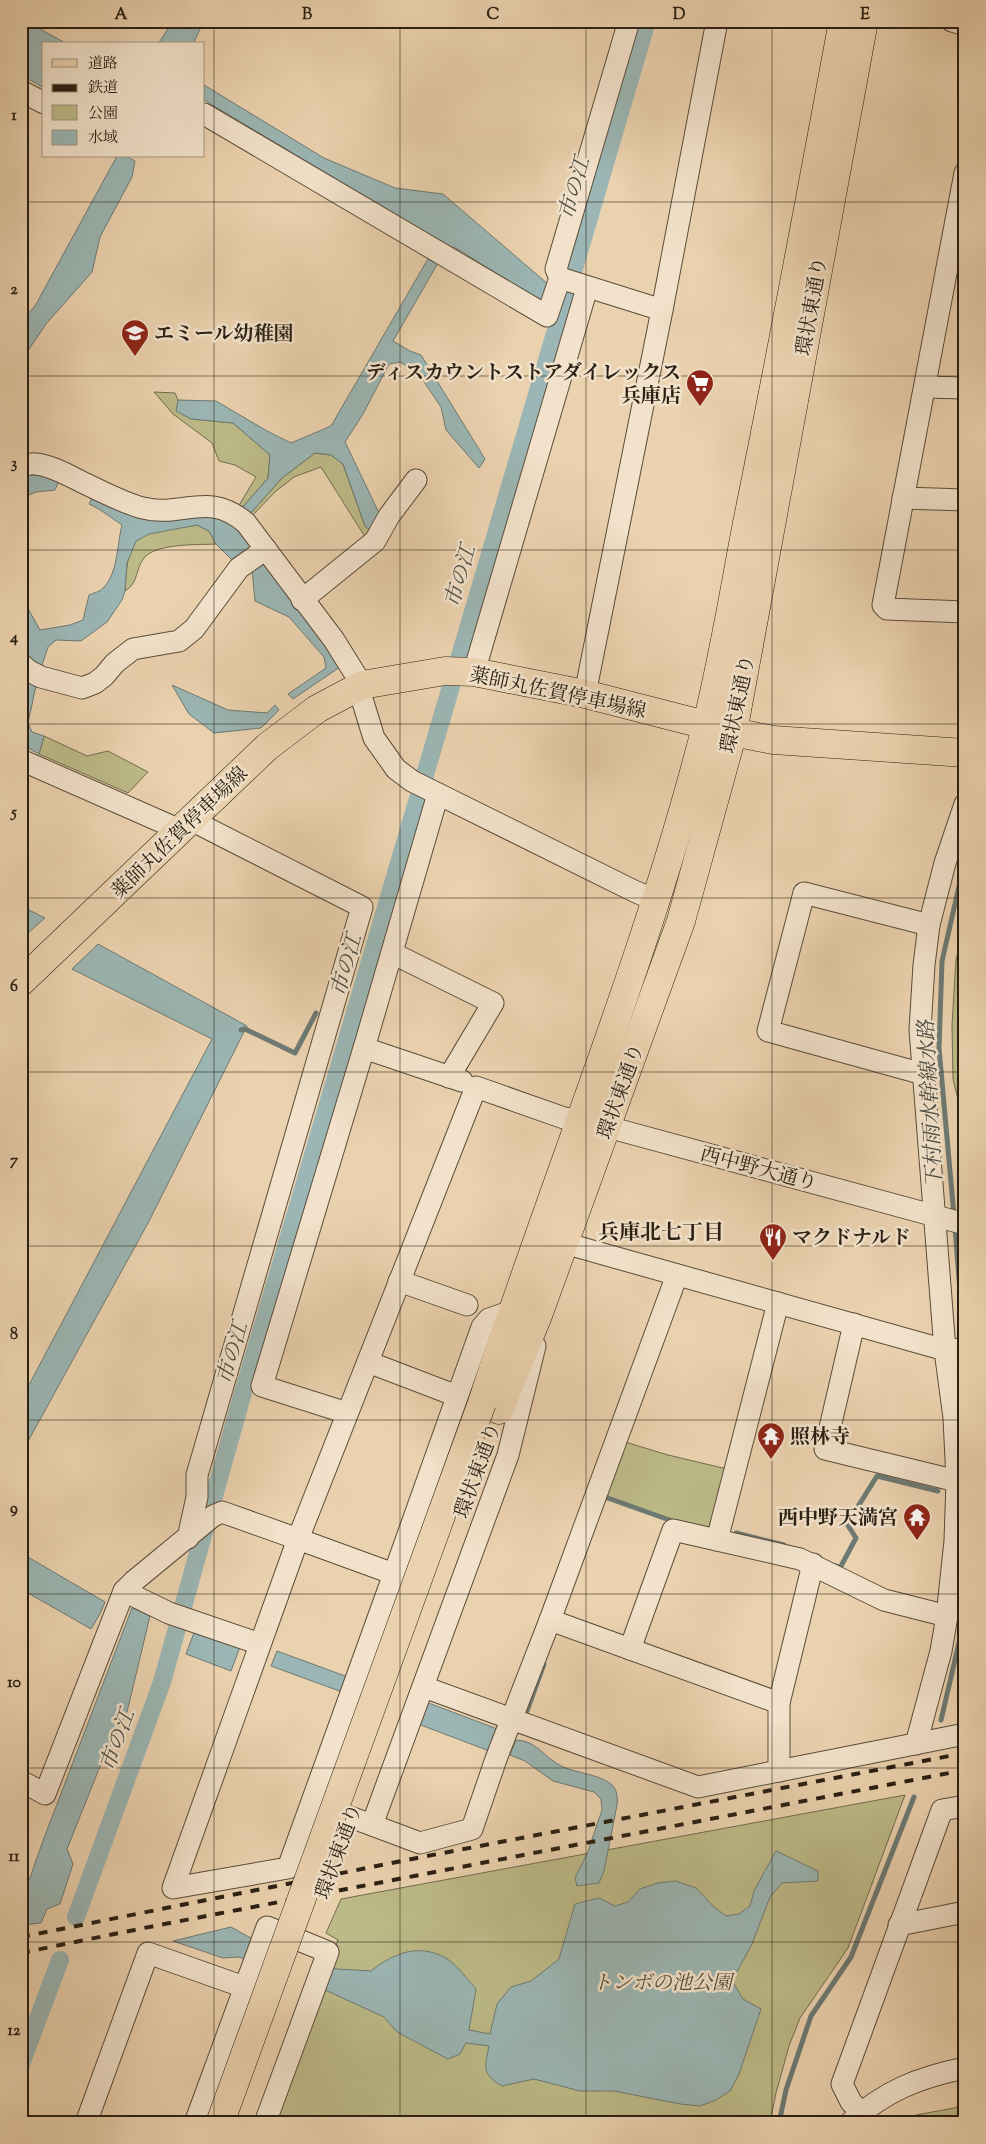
<svg xmlns="http://www.w3.org/2000/svg" width="986" height="2144" font-family="'Sorts Mill Goudy','Noto Serif JP',serif">
  <rect width="100%" height="100%" fill="#ebd2af"/>
  <filter id="stains"><feTurbulence type="fractalNoise" baseFrequency=".004" numOctaves="4"/><feColorMatrix values="0 0 0 0 .2 0 0 0 0 .09 0 0 0 0 .02 0 0 0 .5 -.17"/></filter>
  <radialGradient id="worn" r=".72"><stop offset=".6" stop-color="#630" stop-opacity="0"/><stop offset="1" stop-color="#630" stop-opacity=".3"/></radialGradient>
  <g fill="#bcba87" stroke="#726c4d">
    <polygon points="154,392 175,393 178,400 177,411 191,419 233,423 270,455 268,478 241,509 238,507 256,477 235,465 219,461 212,443 173,414"/>
    <polygon points="315,453 331,455 343,464 365,526 372,532 367,540 321,467 294,477 276,491 251,517 249,515 282,478"/>
    <path d="M197 525 209 531 216 544C198 545 156 543 144 558 135 569 139 583 125 591 126 578 126 552 136 541 146 530 183 528 197 525Z"/>
    <polygon points="44,736 87,756 108,751 148,772 128,793 39,754"/>
    <polygon points="965,922 965,1129 953,1079 952,1025 956,960"/>
    <polygon points="622,1441 668,1455 727,1469 712,1525 705,1528 670,1521 603,1496"/>
    <polygon points="905,1795 848,1948 800,2018 789,2046 776,2093 770,2123 272,2123 338,1940 326,1933 341,1899"/>
    <polygon points="965,2106 965,2123 907,2123 916,2115"/>
  </g>
  <g fill="#9bb6b4" stroke="#6d7a74">
    <polygon points="21,21 26,21 67,44 44,44 44,88 21,75"/>
    <polygon points="173,21 204,21 193,44 158,44"/>
    <polygon points="204,85 324,158 395,188 443,194 549,285 546,304 454,247 448,251 441,242 204,100"/>
    <polygon points="117,156 126,156 135,161 132,177 100,237 92,272 46,324 21,361 21,321 35,306"/>
    <polygon points="429,257 438,263 393,341 410,351 421,355 485,459 479,468 446,430 441,407 418,373 400,362 389,364 363,414 345,442 381,517 372,532 365,526 343,464 331,455 315,453 282,478 249,515 241,509 268,478 270,455 233,423 191,419 176,411 178,400 216,401 267,431 291,443 331,426"/>
    <polygon points="21,475 40,475 59,481 55,490 36,492 21,498"/>
    <path d="M94 494 224 513 254 544 235 563 216 544 209 531 197 525 149 534 136 541 127 563 125 591 122 600 107 622 81 641 56 640 48 647 41 668 23 654 21 650V596L40 630 70 625 83 620 89 595C93 593 100 592 103 588 118 574 117 544 122 525L99 509 89 504Z"/>
    <polygon points="264,560 340,667 293,699 288,694 326,668 324,657 289,617 255,601 252,569"/>
    <polygon points="27,678 37,681 28,723 32,732 44,736 39,754 21,744 21,691"/>
    <polygon points="172,685 228,710 267,713 275,705 279,710 261,728 214,733 189,714"/>
    <polygon points="21,906 45,918 21,939"/>
    <polygon points="98,944 247,1026 148,1223 21,1454 21,1400 212,1039 72,969"/>
    <polygon points="21,1553 105,1602 100,1614 91,1629 21,1589"/>
    <polygon points="132,1608 150,1616 127,1712 99,1769 67,1849 73,1864 60,1904 47,1909 41,1923 21,1925 21,1903 44,1838"/>
    <polygon points="195,1630 240,1647 231,1671 186,1654"/>
    <polygon points="277,1651 348,1677 342,1692 271,1666"/>
    <polygon points="426,1702 500,1730 492,1752 418,1724"/>
    <path d="M516 1740C534 1740 542 1754 556 1763 572 1774 595 1772 611 1784 617 1789 618 1797 617 1805L604 1871 599 1883 577 1886 575 1878 587 1854 602 1810 601 1799 594 1792 553 1781 525 1761 510 1755Z"/>
    <path d="M776 1851 818 1871V1881L782 1883 770 1897 752 1944 732 1981 743 1999 761 2009 739 2074 730 2091 716 2100 700 2106 680 2104 614 2091H580L534 2079 502 2086C481 2074 485 2067 489 2046L466 2043 460 2054 448 2059 397 2032 384 2017 325 1990 239 1957 223 1958 173 1941 231 1927 249 1937 337 1969 371 1971C394 1953 418 1943 446 1958 457 1965 467 1979 476 1989L469 2030 490 2034 497 2004 511 1987 531 1981 559 1959 575 1904 599 1898 615 1906 628 1902 640 1889 658 1883 676 1881 696 1888 714 1907 726 1916 739 1914 750 1906 754 1891Z"/>
  </g>
  <polygon fill="#ebd2af" points="267,1941 317,1959 308,1986 258,1967"/>
  <g fill="none" stroke-linecap="round" stroke-linejoin="round">
    <g stroke="#6d7a74" stroke-width="5">
      <polyline points="241,1030 245,1029 295,1053 316,1013"/>
      <polyline points="954,1216 939,1048 942,961 965,860"/>
      <polyline points="955,1227 964,1343"/>
      <polyline points="605,1497 675,1522"/>
      <polyline points="736,1533 784,1545"/>
      <polyline points="836,1566 840,1568 856,1538 847,1524 877,1476 938,1491"/>
      <polyline points="527,1711 544,1664"/>
      <polyline points="941,1720 965,1617"/>
      <polyline points="779,2123 786,2090 811,2016 851,1957 914,1797"/>
    </g>
    <g stroke="#9bb6b4" stroke-width="18">
      <polyline points="76,1917 162,1682 242,1396 647,21"/>
      <polyline points="21,2064 60,1960"/>
    </g>
    <g stroke="#5a4c3a" stroke-width="23">
      <g id="minor">
        <polyline points="629,21 556,269 560,278 563,279 662,310"/>
        <polyline points="952,21 965,25"/>
        <polyline points="21,91 44,103"/>
        <polyline points="204,114 547,316 560,278"/>
        <polyline points="965,173 883,605 887,609 965,612"/>
        <polyline points="925,387 965,388"/>
        <path d="M21 466C26 465 32 463 36 464 54 466 71 477 86 484 103 492 126 504 143 508 183 518 208 490 246 523L334 640 362 685V699L374 738 396 769 412 781 634 891 657 901"/>
        <polyline points="903,498 965,500"/>
        <polyline points="302,600 375,541 389,516 416,480"/>
        <polyline points="21,664 29,671 41,677 82,688 95,683 104,676 115,663 133,649 179,641 194,629 239,568 266,549"/>
        <polyline points="474,672 587,288"/>
        <polyline points="585,694 662,310 717,21"/>
        <polyline points="21,760 180,830"/>
        <polyline points="392,953 493,1003 449,1077"/>
        <polyline points="364,1048 462,1081"/>
        <polyline points="923,1074 768,1031 804,893 929,925"/>
        <polyline points="564,1243 945,1350 965,1349"/>
        <polyline points="399,1281 467,1305"/>
        <polyline points="854,1324 825,1449 957,1481"/>
        <polyline points="368,1362 457,1396"/>
        <polyline points="347,1413 262,1386 364,1048 438,794"/>
        <polyline points="188,1538 197,1497 197,1475 362,907 191,820"/>
        <polygon points="298,1539 394,1574 288,1868 173,1888"/>
        <polyline points="717,1540 778,1303"/>
        <polyline points="394,1574 482,1327 489,1319 512,1311"/>
        <polyline points="124,1591 169,1613 260,1644"/>
        <polyline points="550,1620 779,1703"/>
        <polyline points="630,1649 673,1530 800,1559 884,1600 947,1616"/>
        <polyline points="424,1687 698,1787 965,1734"/>
        <polyline points="916,1744 941,1651 947,1616 955,1541 957,1481 954,1418 945,1350 920,1030 924,965 929,925 945,863 965,804"/>
        <polyline points="779,1771 779,1703 813,1564"/>
        <polyline points="21,1781 45,1794 124,1591 134,1581 213,1516 222,1512 298,1539 476,1087 564,1118 582,1120 965,1224"/>
        <polyline points="320,1806 372,1825 508,1455 535,1346"/>
        <polyline points="372,1825 420,1843 472,1829 496,1759 550,1620 677,1275"/>
        <polyline points="899,1925 965,1912"/>
        <polyline points="861,2112 851,2102 842,2084 942,1810 965,1806"/>
        <polyline points="86,2123 148,1953 244,1987"/>
        <polyline points="195,2123 267,1927 328,1952 265,2123"/>
        <path d="M850 2123C884 2091 920 2077 965 2068"/>
      </g>
    </g>
    <g stroke="#291f13" stroke-width="29">
      <g id="major">
        <polyline points="21,982 267,747 317,709 362,685 445,671 474,672 585,694 733,732 773,740 965,753"/>
        <path d="M482 1403C555 1177 647 958 706 727 723 660 734 591 747 523 781 356 812 189 843 21"/>
        <polyline points="499,1410 537,1318 681,921 733,732 864,21"/>
      </g>
    </g>
    <use href="#minor" stroke="#f2e2cb" stroke-width="21"/>
    <use href="#major" stroke="#ebd2af" stroke-width="28"/>
    <g stroke="#291f13" stroke-width="4" stroke-dasharray="9 9" stroke-linecap="butt">
      <polyline points="21,1937 417,1858 965,1753"/>
      <polyline points="21,1953 144,1928 965,1770"/>
    </g>
    <g stroke="#291f13" stroke-width="29" stroke-linecap="butt">
      <polyline id="major-bridge" points="220,2123 482,1403"/>
    </g>
    <use href="#major-bridge" stroke="#ebd2af" stroke-width="28"/>
  </g>
  <path fill="none" stroke="#291f13" stroke-width="1" stroke-opacity="0.55" d="M214 21V2123M400 21V2123M586 21V2123M772 21V2123M21 202H965M21 376H965M21 550H965M21 724H965M21 898H965M21 1072H965M21 1246H965M21 1420H965M21 1594H965M21 1768H965M21 1942H965"/>
  <defs>
    <g id="school-pin" transform="scale(1.4375)"><path d="M0 17L-7.5 6A9.5 9.5 0 1 1 7.5 6Z" fill="#8f2418" stroke="#f2e2cb"/><path d="M0-5L7-2L0 1L-7-2ZM-4 1L0 2.5L4 1V4Q0 6-4 4Z" fill="#fff"/></g>
    <g id="supermarket-pin" transform="scale(1.4375)"><path d="M0 17L-7.5 6A9.5 9.5 0 1 1 7.5 6Z" fill="#8f2418" stroke="#f2e2cb"/><path d="M-6-5.5h2.5l.6 2H6L4.5 2H-2.5L-4.4-4H-6ZM-1.5 3.2a1.3 1.3 0 1 0 .1 0ZM3 3.2a1.3 1.3 0 1 0 .1 0Z" fill="#fff"/></g>
    <g id="restaurant-pin" transform="scale(1.4375)"><path d="M0 17L-7.5 6A9.5 9.5 0 1 1 7.5 6Z" fill="#8f2418" stroke="#f2e2cb"/><path d="M-5-6h1v4h1v-4h1v4h1v-4h1v5L-1.5 .5V6h-2V.5L-5-1ZM5-6V6H3V1.5H1.5Q1.5-4 5-6Z" fill="#fff"/></g>
    <g id="temple-pin" transform="scale(1.4375)"><path d="M0 17L-7.5 6A9.5 9.5 0 1 1 7.5 6Z" fill="#8f2418" stroke="#f2e2cb"/><path d="M0-6L5-2H3V0L6.5 2.5H4V6H1.5V3h-3V6H-4V2.5H-6.5L-3 0V-2H-5Z" fill="#fff"/></g>
  </defs>
  <g fill-rule="evenodd">
    <use href="#school-pin" x="135" y="333"/>
    <use href="#supermarket-pin" x="700" y="383"/>
    <use href="#restaurant-pin" x="773" y="1237"/>
    <use href="#temple-pin" x="771" y="1436"/>
    <use href="#temple-pin" x="917" y="1517"/>
  </g>
  <g text-anchor="middle" stroke-width="5" stroke-linejoin="round" paint-order="stroke">
    <g font-size="20" fill="#291f13" stroke="#f2e2cb">
      <text transform="translate(811 306) rotate(-80)" y="7">環状東通り</text>
      <text transform="translate(558 692) rotate(12)" y="7">薬師丸佐賀停車場線</text>
      <text transform="translate(737 704) rotate(-78)" y="7">環状東通り</text>
      <text transform="translate(179 832) rotate(-44)" y="7">薬師丸佐賀停車場線</text>
      <text transform="translate(620 1091) rotate(-70)" y="7">環状東通り</text>
      <text transform="translate(759 1168) rotate(15)" y="7">西中野大通り</text>
      <text transform="translate(477 1470) rotate(-70)" y="7">環状東通り</text>
      <text transform="translate(338 1851) rotate(-70)" y="7">環状東通り</text>
    </g>
    <g font-size="20" font-weight="bold" fill="#291f13" stroke="#f2e2cb" text-anchor="start">
      <text x="154" y="340">エミール幼稚園</text>
      <text x="681" y="379" text-anchor="end">ディスカウントストアダイレックス<tspan x="681" dy="23">兵庫店</tspan></text>
      <text x="792" y="1244">マクドナルド</text>
      <text x="790" y="1443">照林寺</text>
      <text x="898" y="1524" text-anchor="end">西中野天満宮</text>
    </g>
    <g font-size="20" font-style="italic" fill="#554e36" stroke="#f2e2cb">
      <text x="662" y="1989">トンボの池公園</text>
    </g>
    <g font-size="21" font-style="italic" fill="#4b4c43" stroke="#f2e2cb">
      <text transform="translate(574 188) rotate(-74)" y="7">市の江</text>
      <text transform="translate(460 576) rotate(-74)" y="7">市の江</text>
      <text transform="translate(346 965) rotate(-74)" y="7">市の江</text>
      <text transform="translate(930 1104) rotate(-93)" y="7">下村雨水幹線水路</text>
      <text transform="translate(232 1353) rotate(-74)" y="7">市の江</text>
      <text transform="translate(117 1740) rotate(-70)" y="7">市の江</text>
    </g>
    <g font-size="21" font-weight="bold" fill="#291f13" stroke="#f2e2cb">
      <text x="661" y="1239">兵庫北七丁目</text>
    </g>
  </g>
  <rect width="986" height="2144" fill="none" stroke="#ebd2af" stroke-width="55"/>
  <rect x="42" y="42" width="162" height="115" fill="#f2e2cb" stroke="#a29481"/>
  <rect x="52" y="59" width="25" height="8" fill="#ebd2af" stroke="#a29481"/>
  <text x="88" y="68" font-size="15" fill="#291f13">道路</text>
  <rect x="52" y="84" width="25" height="8" fill="#291f13" stroke="#a29481"/>
  <text x="88" y="92" font-size="15" fill="#291f13">鉄道</text>
  <rect x="52" y="105" width="25" height="15" fill="#bcba87" stroke="#a29481"/>
  <text x="88" y="118" font-size="15" fill="#291f13">公園</text>
  <rect x="52" y="130" width="25" height="15" fill="#9bb6b4" stroke="#a29481"/>
  <text x="88" y="142" font-size="15" fill="#291f13">水域</text>
  <rect x="28" y="28" width="930" height="2088" fill="none" stroke="#291f13" stroke-width="2"/>
  <g font-size="16" text-anchor="middle" font-weight="bold" fill="#291f13">
    <text x="121" y="19">A</text>
    <text x="307" y="19">B</text>
    <text x="493" y="19">C</text>
    <text x="679" y="19">D</text>
    <text x="865" y="19">E</text>
    <text x="14" y="120">1</text>
    <text x="14" y="294">2</text>
    <text x="14" y="468">3</text>
    <text x="14" y="642">4</text>
    <text x="14" y="817">5</text>
    <text x="14" y="991">6</text>
    <text x="14" y="1165">7</text>
    <text x="14" y="1339">8</text>
    <text x="14" y="1513">9</text>
    <text x="14" y="1687">10</text>
    <text x="14" y="1861">11</text>
    <text x="14" y="2035">12</text>
  </g>
  <rect width="100%" height="100%" filter="url(#stains)"/>
  <rect width="100%" height="100%" fill="url(#worn)"/>
</svg>
